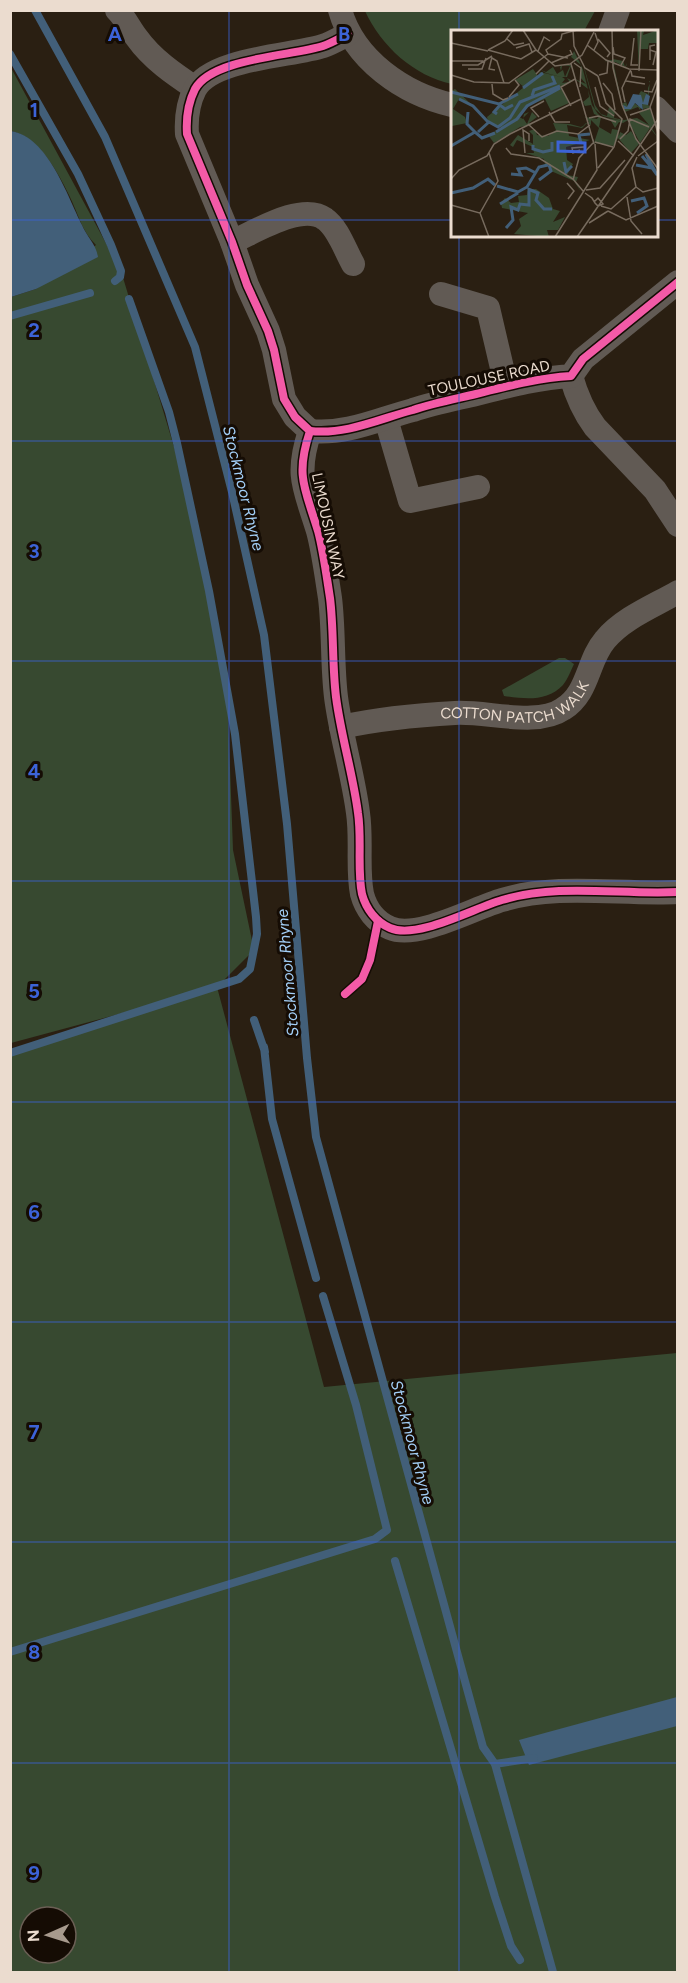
<svg xmlns="http://www.w3.org/2000/svg" width="688" height="1983" font-family="Figtree,sans-serif">
  <rect width="100%" height="100%" fill="#2a1f12"/>
  <g fill="#374930" fill-rule="evenodd">
    <path d="M365 11H595L584 31 452 32V84C414 76 381 46 365 11Z"/>
    <path d="M10 66 121 271 190 500 227 685 233 850 254 950 217 987 324 1387 677 1353V1972H11V1053L197 993 11 1043V297L36 289 96 245C82 232 78 213 69 195 58 172 38 136 11 131ZM30 1917H66V1953H30Z"/>
    <path d="M559 658H565L574 664C571 670 568 679 563 685 547 702 525 699 504 696L502 690Z"/>
  </g>
  <g fill="#425f79">
    <path d="M11 131C48 137 67 195 82 225 87 237 96 244 98 257L36 289 11 297Z"/>
    <polygon points="677,1697 677,1726 529,1765 519,1740"/>
  </g>
  <g fill="none" stroke-linecap="round" stroke-linejoin="round">
    <g stroke="#425f79" stroke-width="8">
      <polyline points="35,10 105,137 195,347 232,492 264,635 287,824 307,1058 316,1137 483,1747 495,1764 534,1758"/>
      <polyline points="10,54 78,174 111,245 121,271 120,277 115,281"/>
      <polyline points="10,316 90,293"/>
      <polyline points="254,1020 265,1052 264,1047 272,1119 316,1278"/>
      <polyline points="10,1053 239,979 250,969 257,934 256,917 235,734 209,591 177,443 169,412 129,299"/>
      <polyline points="395,1561 495,1897 511,1946 520,1960"/>
      <polyline points="10,1652 375,1539 387,1530 356,1405 323,1296"/>
      <polyline points="495,1764 553,1972"/>
    </g>
    <g stroke="#615a54" stroke-width="24">
      <path d="M117 10C126 19 129 28 137 38 152 59 174 74 195 88"/>
      <path d="M340 10C354 60 404 94 452 105"/>
      <polyline points="610,32 618,10"/>
      <path d="M348 34C340 38 332 43 323 46 292 56 212 58 195 89 188 103 186 119 187 134L232 242 247 285 268 331 274 350 284 399 295 417 310 431C295 476 305 488 318 531 323 549 327 579 330 598 334 631 332 664 336 697 341 736 353 774 358 813 362 839 357 870 362 894 366 909 376 922 390 928 417 940 474 908 502 900 559 883 619 895 678 892"/>
      <polyline points="656,108 678,131"/>
      <path d="M232 242C255 232 302 202 325 219 338 228 345 250 353 264"/>
      <polyline points="441,294 488,308 506,385"/>
      <path d="M571 376C576 394 583 411 595 427L655 490 678 525"/>
      <polyline points="386,419 410,501 478,487"/>
      <path d="M310 431C346 435 379 419 413 410 434 403 455 399 476 394 508 386 538 378 571 376L583 359 678 282"/>
      <path id="s1" d="M341 727C378 719 418 715 455 713 487 711 537 727 563 709 589 693 587 661 605 640 623 618 654 606 678 592"/>
    </g>
    <g stroke="#150c04" stroke-width="11">
      <g id="cycleway">
        <path d="M348 34C340 38 332 43 323 46 292 56 212 58 195 89 188 103 186 119 187 134L232 242 247 285 268 331 274 350 284 399 295 417 310 431C295 476 305 488 318 531 323 549 327 579 330 598 334 631 332 664 336 697 341 736 353 774 358 813 362 839 357 870 362 894 366 909 376 922 390 928 417 940 474 908 502 900 559 883 619 895 678 892"/>
        <path d="M310 431C346 435 379 419 413 410 434 403 455 399 476 394 508 386 538 378 571 376L583 359 678 282"/>
        <polyline points="345,994 362,979 370,960 378,921"/>
      </g>
    </g>
    <use href="#cycleway" stroke="#f35aa7" stroke-width="8"/>
  </g>
  <path fill="none" stroke="#3c63d7" stroke-width="1.5" stroke-opacity="0.55" d="M229 10V1972M459 10V32M10 220H452M656 220H678M459 236V1972M10 441H678M10 661H678M10 881H678M10 1102H678M10 1322H678M10 1542H678M10 1763H678"/>
  <g text-anchor="middle" stroke-width="6" stroke-linejoin="round" paint-order="stroke">
    <g font-size="15" fill="#ebdccf" stroke="#150c04">
      <text transform="translate(489 378) rotate(-12)" y="5">TOULOUSE ROAD</text>
      <text transform="translate(328 526) rotate(78)" y="5">LIMOUSIN WAY</text>
      <text dy="5" stroke="none"><textPath href="#s1" startOffset="180">COTTON PATCH WALK</textPath></text>
    </g>
    <g font-size="16" font-style="italic" fill="#a3cff7" stroke="#150c04">
      <text transform="translate(244 488) rotate(76)" y="6">Stockmoor Rhyne</text>
      <text transform="translate(287 973) rotate(-95)" y="6">Stockmoor Rhyne</text>
      <text transform="translate(413 1442) rotate(75)" y="6">Stockmoor Rhyne</text>
    </g>
  </g>
  <g transform="translate(451 30)">
    <rect width="207" height="207" fill="#2a1f12"/>
    <path d="M186 0 193 1 192 5 207 0V13H198L197 19H189L188 43ZM161 17 162 29 172 31 174 37 176 33 175 37 164 32 163 36 171 74 175 72 178 79 182 72 187 76 192 74 188 64 190 61 197 64V58L199 53 198 51H199L197 74 204 94 200 97 207 108 199 98 189 113 177 90 172 93 168 92 164 98 159 89 150 87 148 97 160 104 161 99 167 100 168 106 169 102 175 105 180 101 188 114 180 123 167 108 163 116 143 113 148 98 140 90V95L136 93 131 98 116 95 118 106 139 110 115 117 116 130 122 134 116 145 127 147 125 152 130 162 123 151 100 141 98 135 88 137 94 134 93 129 75 123H83L82 117 66 110 62 117 59 115 67 105 82 114V105L78 101 84 99 86 105 97 106 105 100 102 93 119 94 130 97 132 96 135 93 138 92 134 87 146 89 148 86 143 84 140 75 134 76 132 72 138 67 137 59 124 49 135 54 129 47 130 35 120 27 123 21 130 35 132 40 141 75 147 84 151 87 172 91 152 86 144 79 133 38 129 29 134 40 144 75 150 84 156 86 158 77 164 81 163 88 173 90 186 88V81V88L198 95 188 83 197 78 192 79 191 75 189 80 187 77 174 82 167 61 161 32 153 31 161 30ZM119 35 120 36 117 44 116 47H111L114 49 111 53 119 52 116 48 122 51 110 57 118 73 100 81 94 69 79 75 68 87 72 89 73 84 78 82 72 88 76 94 81 82 86 87 78 93 81 95 69 97 43 113 37 105 51 98 37 92 36 87 73 57 64 50 82 39 87 46 89 42 110 47 95 43 90 40 95 42 102 37 106 44 112 40 114 47 119 36H111L110 41 109 37 110 36ZM4 59 22 76 8 69 2 79 14 87 16 93 1 96 0 61ZM77 159H85L98 168 102 179 109 181 102 192 114 187 107 200H96L98 207 63 204 70 196 68 189 77 183 51 178 50 173 54 168 60 173 68 172 67 166 76 165Z" fill="#374930"/>
    <path d="M182 64 190 65 192 73 195 64 199 66 197 75 191 74 192 80 184 73 180 79H173L172 75 176 77Z" fill="#425f79"/>
    <path fill="none" stroke="#425f79" stroke-width="3" d="M72 58 92 43M0 62 48 74 67 64M81 66 83 60 104 53 101 46M8 69 22 76 37 92M17 82 16 94 24 102M46 84 43 82 49 75 54 79 62 75M27 102 38 92 47 97 59 88 69 72 109 56M45 102 66 89 76 76 109 58M130 113 128 105 139 104M82 115V119L92 122 101 120V112M0 116 24 102 31 108 44 103M195 124 204 141M191 126 207 145M113 132 115 142 121 136M185 135 201 138 206 145M60 144 70 145 67 139 75 138 85 143M88 150 100 141 98 135M46 156 67 162 76 157 88 137 97 135M77 159 87 163 85 170 93 179H101M0 163 22 158 37 149 44 155M180 171 193 168 196 176 186 183M49 174 67 163M55 198 62 190 60 177 67 180 69 174 78 175V158"/>
    <path fill="none" stroke="#776b5e" stroke-width="1.5" d="M72 0 85 20M122 0 123 16 134 38 147 46M161 0 162 38 171 75 185 109 207 139M183 8 180 35H187M56 9 63 15 73 13M147 9 159 23 156 27M0 13 37 21M136 15 155 30 178 39 207 40M162 17 163 24 174 28 170 35M65 18 78 14 81 22M37 20 70 29 85 20 104 36 119 34 131 25 143 2M37 20 54 11 62 0M143 20 147 12 144 3M199 20 205 22 202 35M87 21 93 7 99 11M97 24 95 20 110 9 111 4 126 0M97 24 117 28M41 27 38 39 44 40M41 28 46 31 53 53M199 30V16L204 15M0 31H32M100 33 121 24 119 20M123 33 130 38 129 57M120 34 143 114 142 110M11 35H27L41 26M17 39H31L35 28M180 41 181 46 194 48M188 41 190 0M85 44 98 31M0 45 23 52 58 53 97 24M148 45 156 43 157 31M147 46 155 73 171 89 163 117M175 51 194 54M152 53 161 64 164 80M41 54 42 64 52 70 57 68M207 55 199 77 207 103M144 57 149 76 163 86M193 61 201 62 206 50M58 67 68 55 64 50M174 72 171 58 180 39M120 76 110 57 124 49M98 82 104 92H119M179 85 200 78M88 87 80 78 93 71M138 88 147 86 165 92M77 94 91 107 106 101 127 104 139 95M169 109 177 101 179 89 198 97M167 111 183 126M144 112 162 117M55 118 60 124 88 128 122 149 132 161M129 120 122 123 121 118 133 117M74 123 72 100 78 104V111M187 126 207 111M147 138 163 117M0 149 8 140 36 126 43 114 59 104 130 69M122 150 128 128 142 113M116 153 123 161 117 169M185 157 192 162 207 158M135 160 149 158 174 130M134 163 141 168 144 173 147 176 152 174 147 168 143 172M176 167 180 191 191 204M0 175 29 183 38 207M150 176 160 179 185 157 181 138 186 127M157 181 175 190 207 176M29 183 47 151 38 123M138 193 157 181M104 207 146 140 144 114M126 207 207 89"/>
    <path fill="#3c63d7" fill-opacity="0.15" stroke="#3c63d7" stroke-width="3" d="M107 112 134 113V122L107 121Z"/>
    <rect width="207" height="207" fill="none" stroke="#ebdccf" stroke-width="3"/>
  </g>
  <g font-size="20" text-anchor="middle" font-weight="bold" fill="#3c63d7" stroke="#150c04" stroke-width="6" stroke-linejoin="round" paint-order="stroke">
    <text x="115" y="41">A</text>
    <text x="344" y="41">B</text>
    <text x="34" y="117">1</text>
    <text x="34" y="337">2</text>
    <text x="34" y="558">3</text>
    <text x="34" y="778">4</text>
    <text x="34" y="998">5</text>
    <text x="34" y="1219">6</text>
    <text x="34" y="1439">7</text>
    <text x="34" y="1659">8</text>
    <text x="34" y="1880">9</text>
  </g>
  <rect width="688" height="1983" fill="none" stroke="#ebdccf" stroke-width="24"/>
  <g transform="translate(48 1935) rotate(267)"><circle r="28" fill="#150c04" stroke="#6b5f55" stroke-width="1.5"/>
  <path d="M0-4.5L10 22L0 15L-10 22Z" fill="#a79a8d"/>
  <text y="-9" font-size="16" font-weight="bold" text-anchor="middle" fill="#ebdccf">N</text>
  </g>
</svg>
